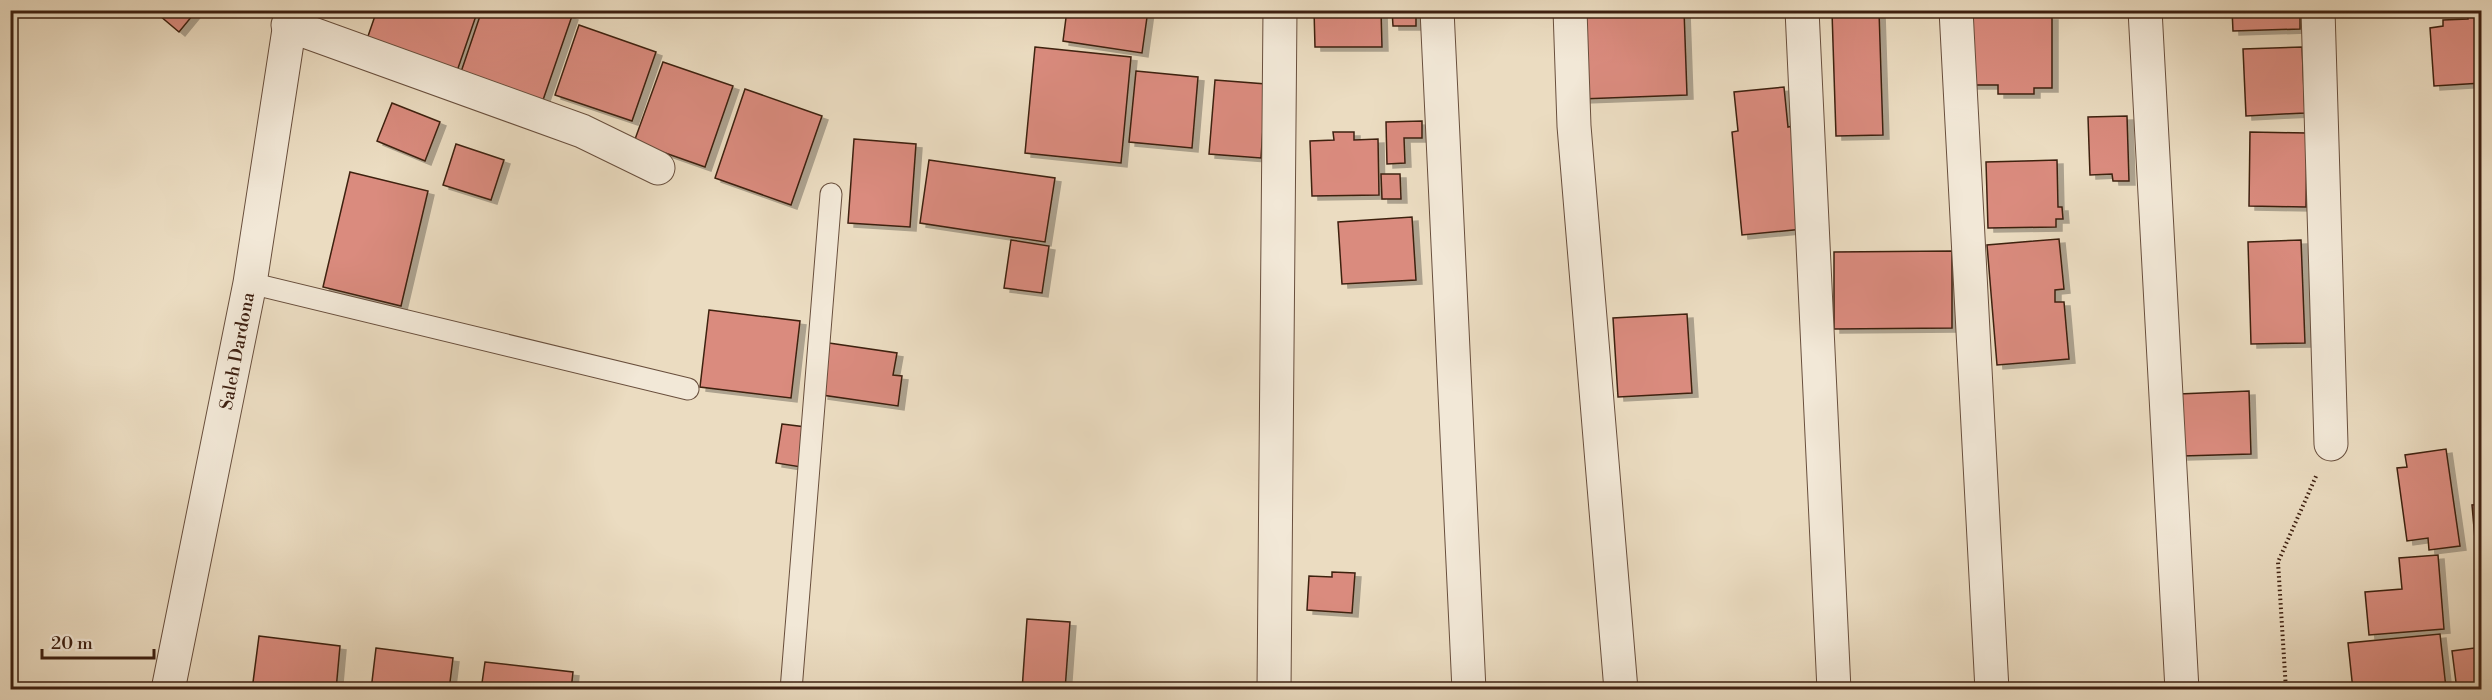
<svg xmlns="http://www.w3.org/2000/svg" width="2492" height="700" font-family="'Libre Bodoni',serif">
  <defs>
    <filter id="shadow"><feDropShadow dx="6" dy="4" stdDeviation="0" flood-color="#0004"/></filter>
  </defs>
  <rect width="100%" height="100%" fill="#ebdcc1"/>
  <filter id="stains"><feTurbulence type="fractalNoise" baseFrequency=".00333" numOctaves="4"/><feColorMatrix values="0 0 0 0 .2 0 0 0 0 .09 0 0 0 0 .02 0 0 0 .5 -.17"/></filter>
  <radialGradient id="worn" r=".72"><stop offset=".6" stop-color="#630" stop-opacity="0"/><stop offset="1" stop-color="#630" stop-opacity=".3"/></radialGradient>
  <g fill="#da8b7e" stroke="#3e2011" stroke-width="1.5" filter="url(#shadow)">
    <polygon points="153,10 197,10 179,32"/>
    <polygon points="377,10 478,10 456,74 366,42"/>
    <polygon points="482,10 557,10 572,16 543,100 461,72"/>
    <polygon points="1067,10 1148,10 1142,53 1063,41"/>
    <polygon points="1314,10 1381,10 1382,47 1315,47"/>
    <polygon points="1392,10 1416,10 1416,26 1393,26"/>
    <polygon points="1577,10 1684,10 1687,95 1581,99"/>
    <polygon points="2232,10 2300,10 2300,29 2233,31"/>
    <polygon points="1879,11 1883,135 1836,136 1832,12"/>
    <polygon points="2468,12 2482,12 2482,83 2434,86 2430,28 2443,26 2443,20 2468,19"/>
    <polygon points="1962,15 2052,16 2052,88 2034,88 2034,94 1998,94 1998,85 1962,85"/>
    <polygon points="579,25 656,52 632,121 555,95"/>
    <polygon points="1035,47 1131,57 1121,163 1025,153"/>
    <polygon points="2302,47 2305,113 2246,116 2243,49"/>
    <polygon points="663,62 733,86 705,167 634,142"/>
    <polygon points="1136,71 1198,77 1192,148 1129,142"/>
    <polygon points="1215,80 1266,84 1261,158 1209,154"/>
    <polygon points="1784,87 1788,127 1793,126 1803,229 1742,235 1732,132 1738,131 1734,92"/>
    <polygon points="745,89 822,116 791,205 715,178"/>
    <polygon points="392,103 440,122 425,161 377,141"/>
    <polygon points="2127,116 2129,181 2113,181 2112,174 2090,175 2088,117"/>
    <polygon points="1422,121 1422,138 1404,138 1405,163 1387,164 1386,122"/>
    <polygon points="1333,132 1354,132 1354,140 1378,139 1379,195 1312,196 1310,141 1334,140"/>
    <polygon points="2250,132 2307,133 2306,207 2249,206"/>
    <polygon points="854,139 916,144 910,227 848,223"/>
    <polygon points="456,144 504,160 491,200 443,185"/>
    <polygon points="929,160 1055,178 1045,242 920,223"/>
    <polygon points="2057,160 2058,207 2062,207 2063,219 2056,219 2056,227 1988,228 1986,162"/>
    <polygon points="350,172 428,191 401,306 323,287"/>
    <polygon points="1381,174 1400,174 1401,199 1382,199"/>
    <polygon points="1412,217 1416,280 1342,284 1338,222"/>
    <polygon points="2059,239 2064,289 2055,290 2055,302 2064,302 2069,359 1997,365 1987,245"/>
    <polygon points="1011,240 1049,246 1042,293 1004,288"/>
    <polygon points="2301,240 2305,343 2251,344 2248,242"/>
    <polygon points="1952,251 1952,328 1834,329 1834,252"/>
    <polygon points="709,310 800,321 791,398 700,387"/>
    <polygon points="1687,314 1692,393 1618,397 1613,318"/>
    <polygon points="829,343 897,353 893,375 902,376 898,406 822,395"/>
    <polygon points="2249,391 2251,454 2182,456 2179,394"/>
    <polygon points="782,424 806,427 801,467 776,463"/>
    <polygon points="2446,449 2460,546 2429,550 2428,538 2407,541 2397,468 2407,467 2405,455"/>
    <polygon points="2482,504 2482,538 2475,539 2472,505"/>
    <polygon points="2438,555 2444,629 2369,635 2365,592 2402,589 2399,558"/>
    <polygon points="1332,572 1355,573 1352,613 1307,610 1309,576 1332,577"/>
    <polygon points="1027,619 1070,622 1065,690 1022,690"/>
    <polygon points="2440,634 2446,688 2353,690 2348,643"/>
    <polygon points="259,636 340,646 336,690 252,690"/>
    <polygon points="2482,647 2482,690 2457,690 2452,651"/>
    <polygon points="376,648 453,658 449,690 371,690"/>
    <polygon points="485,662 573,672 571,690 481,690"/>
  </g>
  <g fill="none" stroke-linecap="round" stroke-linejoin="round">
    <g stroke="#694f3d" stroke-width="23">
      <g id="service">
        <polyline points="250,283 688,389"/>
        <polyline points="791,690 831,194"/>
      </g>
    </g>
    <g stroke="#694f3d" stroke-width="35">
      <g id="minor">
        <polyline points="1437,10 1469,690"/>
        <polyline points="1570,10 1574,126 1621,690"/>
        <polyline points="1802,10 1834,690"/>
        <polyline points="1956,10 1992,690"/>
        <polyline points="2145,10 2182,690"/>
        <polyline points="2318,10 2331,444"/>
        <polyline points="288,25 582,131 658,168"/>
        <polyline points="1274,690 1280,10"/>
      </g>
    </g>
    <g stroke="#694f3d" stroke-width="35">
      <polyline id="tertiary" points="168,690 250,283 292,10"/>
    </g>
    <polyline stroke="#3e2011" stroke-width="4" stroke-dasharray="1.5 3" stroke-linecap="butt" points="2286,690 2278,562 2317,474"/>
    <use href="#service" stroke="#f2e8d7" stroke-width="21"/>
    <use href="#minor" stroke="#f2e8d7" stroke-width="33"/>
    <use href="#tertiary" stroke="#f2e8d7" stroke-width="33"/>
  </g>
  <g text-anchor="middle" stroke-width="4.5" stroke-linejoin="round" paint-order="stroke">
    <g font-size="18" fill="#3e2011" stroke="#f2e8d7">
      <text transform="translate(237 351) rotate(-79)" y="6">Saleh Dardona</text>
    </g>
  </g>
  <rect width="2492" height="700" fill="none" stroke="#ebdcc1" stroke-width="36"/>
  <rect x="12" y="12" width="2468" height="676" fill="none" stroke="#3e2011" stroke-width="3"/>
  <rect x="18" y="18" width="2456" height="664" fill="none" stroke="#3e2011" stroke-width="1.5"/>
  <path d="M42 649v9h112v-9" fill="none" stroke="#3e2011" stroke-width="3"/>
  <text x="51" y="649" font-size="18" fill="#3e2011" stroke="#f2e8d7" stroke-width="4.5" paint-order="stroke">20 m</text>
  <rect width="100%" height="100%" filter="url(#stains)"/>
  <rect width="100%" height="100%" fill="url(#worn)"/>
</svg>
